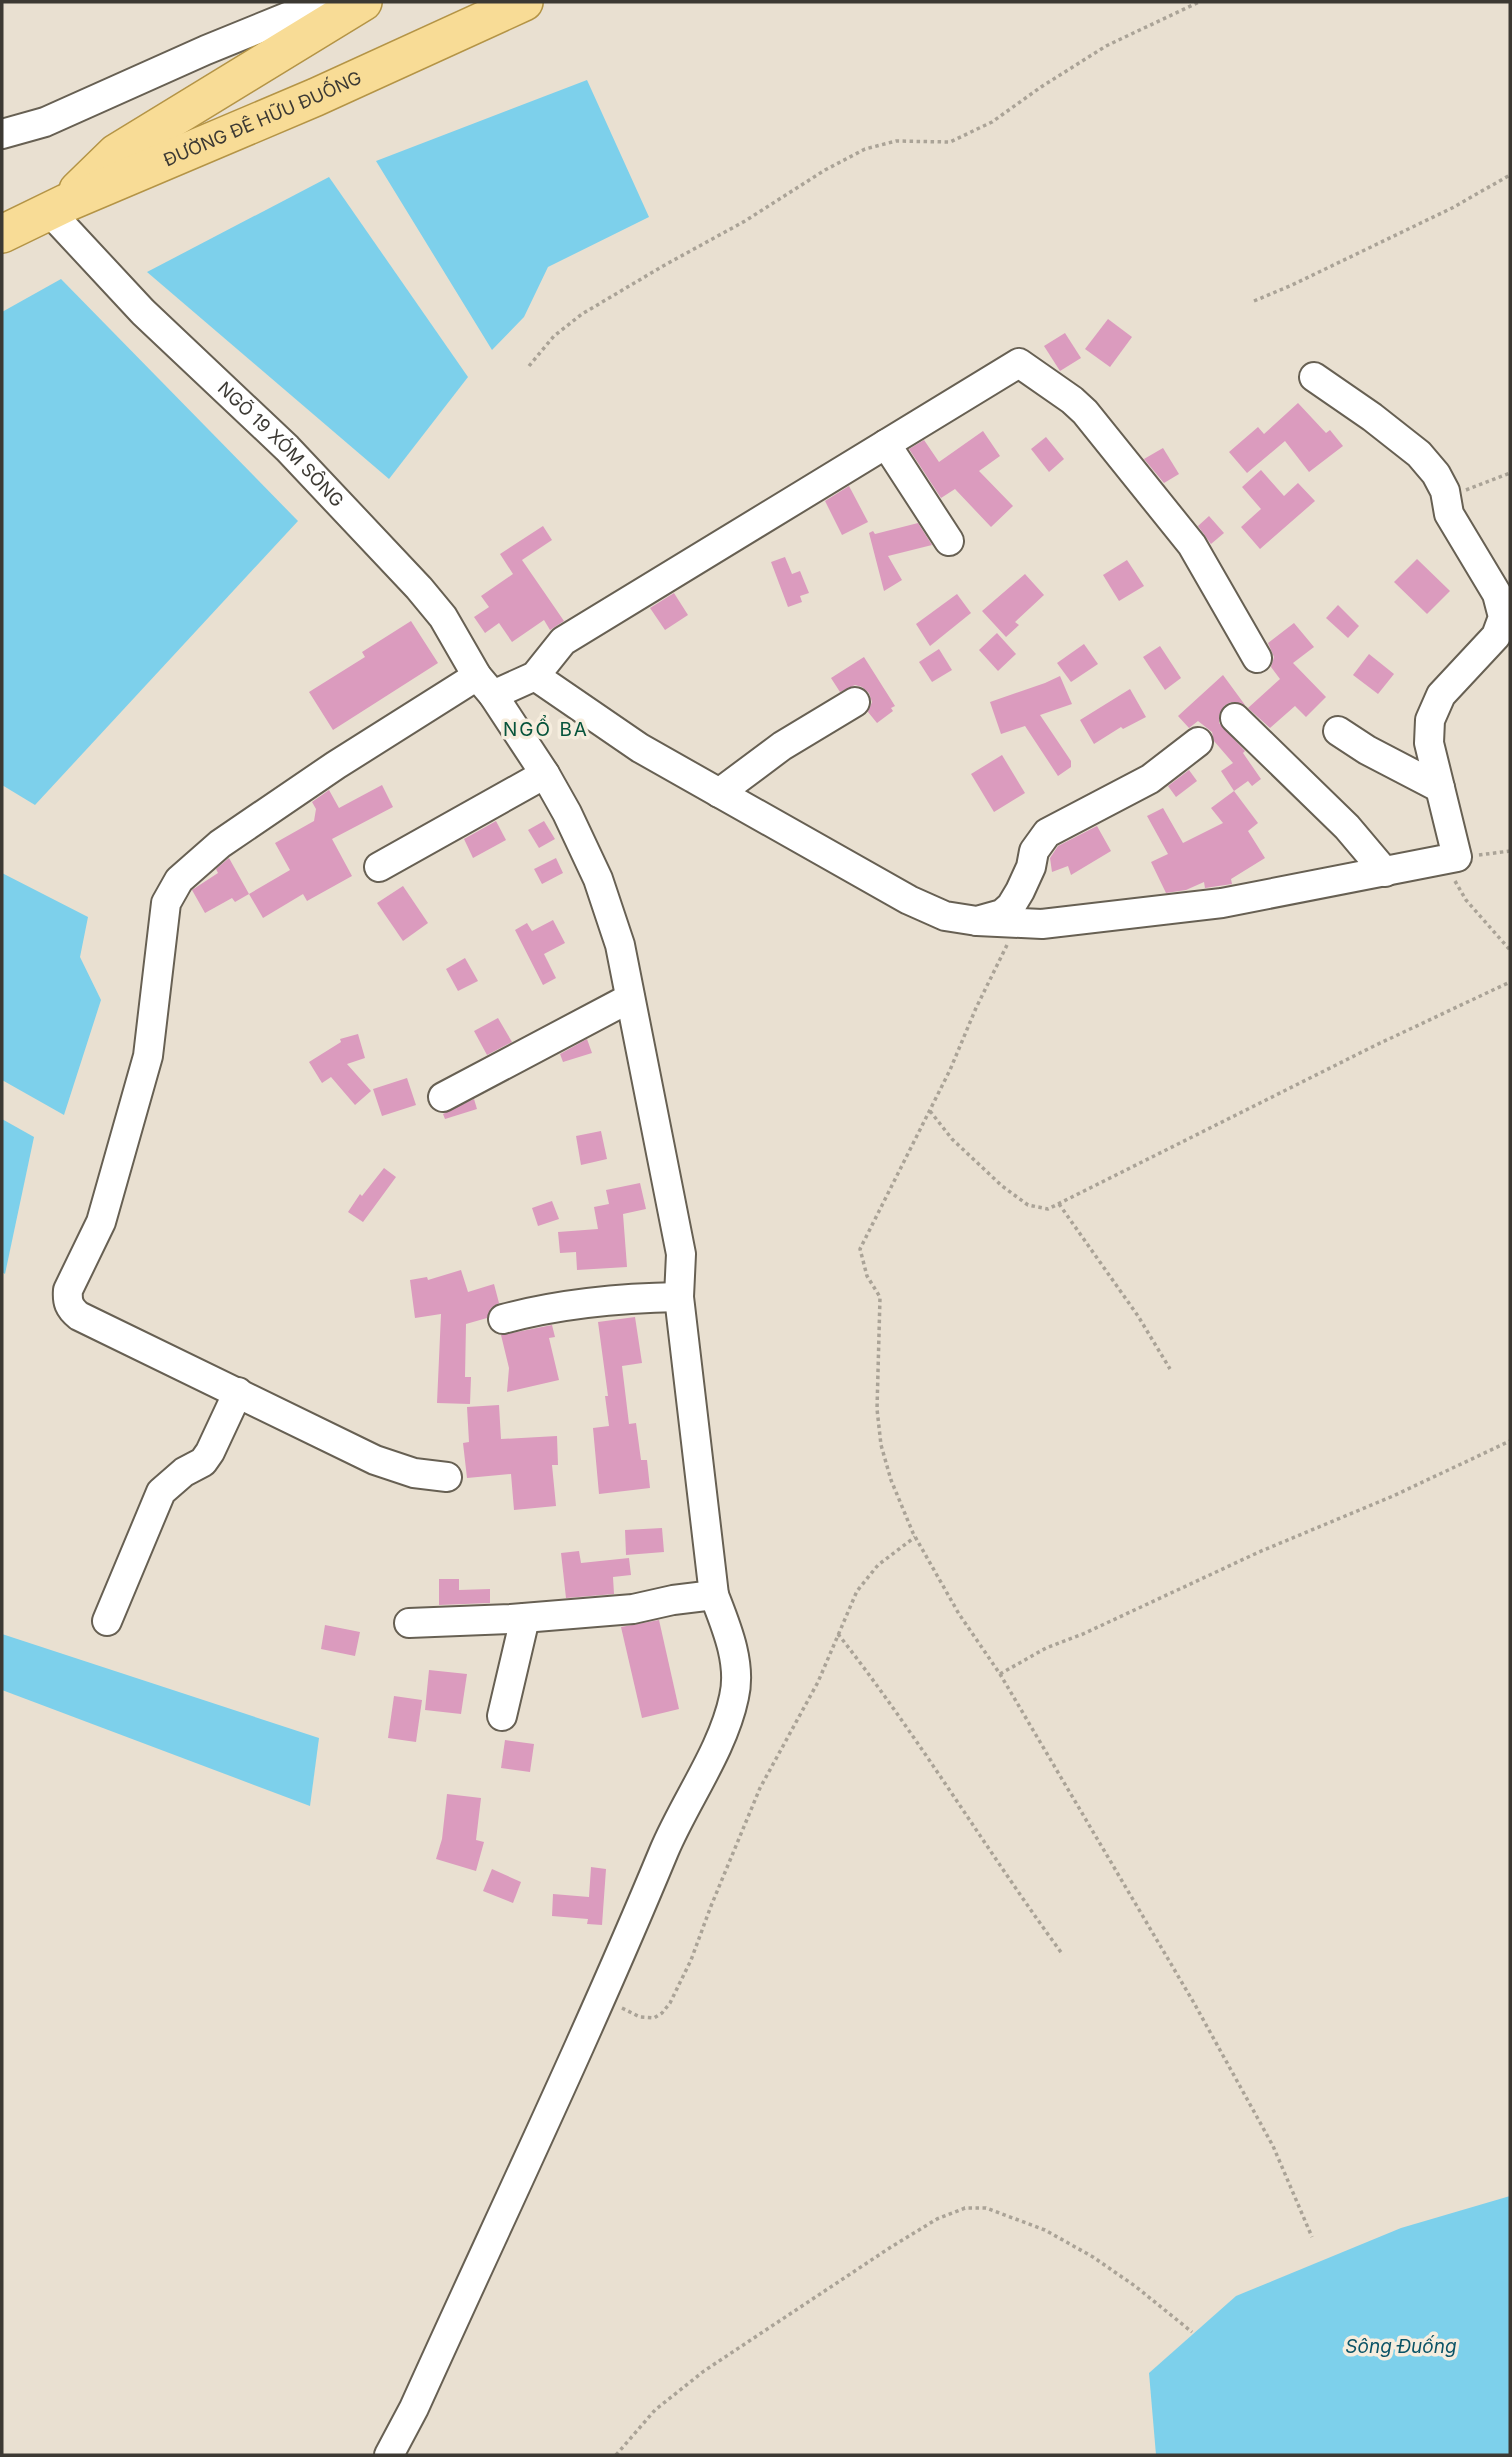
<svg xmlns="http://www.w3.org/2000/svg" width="1512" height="2457" font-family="Inter,sans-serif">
  <rect width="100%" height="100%" fill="#e9e0d1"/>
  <g fill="#7dd0eb">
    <polygon points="587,80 649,217 548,267 524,317 492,350 376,161"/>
    <polygon points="329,177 468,377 389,479 147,272"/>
    <polygon points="61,279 298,521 35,805 2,785 2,312"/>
    <polygon points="2,873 88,917 80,957 101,1000 64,1115 2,1080"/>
    <polygon points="2,1119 34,1137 5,1274 2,1272"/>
    <polygon points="2,1634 319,1738 310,1806 2,1690"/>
    <polygon points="1510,2196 1510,2455 1156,2455 1149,2373 1236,2296 1401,2228"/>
  </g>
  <g fill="#db9bbe">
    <polygon points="1108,319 1132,337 1110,367 1085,349"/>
    <polygon points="1065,333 1081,358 1060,371 1044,346"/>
    <polygon points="1298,403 1326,433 1330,430 1343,446 1309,472 1285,441 1247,473 1229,452 1258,427 1264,434"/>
    <polygon points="983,431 1000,456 979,471 1013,506 991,527 955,489 941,498 909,449 924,440 939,462"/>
    <polygon points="1046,437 1064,459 1049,472 1031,449"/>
    <polygon points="1163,448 1179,474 1164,483 1144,459"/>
    <polygon points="1261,470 1284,496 1298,483 1315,501 1260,549 1241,527 1261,509 1242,487"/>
    <polygon points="849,486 868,522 842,535 825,501"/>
    <polygon points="1209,516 1224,533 1211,544 1198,526"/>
    <polygon points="918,523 932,545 888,556 902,580 884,591 869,533 873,531 875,534"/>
    <polygon points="543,526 552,540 522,560 564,621 550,630 544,620 512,642 499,623 485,633 474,617 489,607 481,596 513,574 500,554"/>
    <polygon points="785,557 792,574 800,571 809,593 800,596 802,602 788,607 771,562"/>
    <polygon points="1417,559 1450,591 1427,614 1394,582"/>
    <polygon points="1127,560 1144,586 1119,601 1103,575"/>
    <polygon points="1025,574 1044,595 1015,622 1019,625 1006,637 982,611"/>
    <polygon points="674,593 688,615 665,630 650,608"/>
    <polygon points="957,594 971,613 930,646 916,624"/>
    <polygon points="1338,605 1359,626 1348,638 1326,618"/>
    <polygon points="411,621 438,663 333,730 309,692 365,657 362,652"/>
    <polygon points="1294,623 1314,647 1293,663 1326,697 1306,717 1295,706 1270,728 1248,708 1280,679 1271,667 1274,657 1268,643"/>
    <polygon points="997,633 1016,654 998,671 979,650"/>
    <polygon points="1084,644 1098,664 1071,682 1057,663"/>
    <polygon points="1160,646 1181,678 1165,690 1143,657"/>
    <polygon points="939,649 952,670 932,682 919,662"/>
    <polygon points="1369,654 1394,674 1378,694 1353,675"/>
    <polygon points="864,657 895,706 891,708 893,711 877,723 868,712 872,702 869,693 862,687 855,685 840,692 831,678"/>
    <polygon points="1223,675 1245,705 1231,702 1224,706 1219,715 1219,723 1245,751 1243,753 1261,779 1252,786 1248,781 1234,791 1221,771 1233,763 1214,741 1212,732 1198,721 1189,728 1178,716"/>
    <polygon points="1060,676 1072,704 1040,715 1071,761 1071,767 1058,776 1025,726 1001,734 990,702 1045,683"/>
    <polygon points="1130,689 1146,717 1123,729 1121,727 1094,744 1080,720"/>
    <polygon points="1002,755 1025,793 994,812 971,774"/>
    <polygon points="1189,770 1197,781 1176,797 1168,786"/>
    <polygon points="382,785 393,807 332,839 352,876 307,901 303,894 263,918 249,894 290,870 275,843 314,821 316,809 312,802 329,790 339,808"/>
    <polygon points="1234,791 1258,823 1248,831 1265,858 1231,879 1232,884 1205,888 1204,882 1186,890 1166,893 1151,862 1168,854 1147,816 1163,808 1183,843 1223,823 1211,808"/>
    <polygon points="496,821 506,840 473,858 464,839"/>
    <polygon points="544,821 555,839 539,848 528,830"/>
    <polygon points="1097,826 1111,851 1071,875 1068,866 1052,872 1050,858 1058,846"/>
    <polygon points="229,858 249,894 235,902 232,898 205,913 192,890 218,873 216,869"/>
    <polygon points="556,858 563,873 542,884 534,869"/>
    <polygon points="403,886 428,923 403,941 377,903"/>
    <polygon points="553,920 565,943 544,954 556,978 543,985 515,930 527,923 532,931"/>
    <polygon points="465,958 478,981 458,991 446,969"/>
    <polygon points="498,1018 512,1042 487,1055 474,1031"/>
    <polygon points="358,1034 365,1058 347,1064 371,1091 355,1105 331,1077 322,1083 309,1062 341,1042 340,1039"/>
    <polygon points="587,1039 592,1053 563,1062 560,1054"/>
    <polygon points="407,1078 416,1105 382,1116 373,1089"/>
    <polygon points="474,1099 477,1109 445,1119 443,1114"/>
    <polygon points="601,1131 607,1159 581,1165 576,1136"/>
    <polygon points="384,1168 396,1177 363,1222 348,1212 360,1194 362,1196"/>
    <polygon points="640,1183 646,1209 623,1214 627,1267 577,1270 576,1252 560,1253 558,1232 598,1229 594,1207 609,1204 606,1190"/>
    <polygon points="552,1201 559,1219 538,1226 532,1208"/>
    <polygon points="461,1270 468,1292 494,1284 499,1303 491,1308 487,1318 466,1324 465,1377 471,1377 470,1404 437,1403 441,1314 415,1318 410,1280 427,1277 428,1280"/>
    <polygon points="635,1317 642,1363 622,1366 629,1424 636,1423 641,1460 647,1460 650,1488 599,1494 593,1428 609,1426 605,1396 608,1396 598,1322"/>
    <polygon points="552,1325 555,1337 549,1338 559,1380 507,1392 509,1368 501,1335"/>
    <polygon points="499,1405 501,1439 557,1436 558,1465 552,1465 556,1506 514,1510 511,1474 467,1478 463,1443 469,1442 467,1407"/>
    <polygon points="662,1528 664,1552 626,1555 625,1530"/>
    <polygon points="579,1551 581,1563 629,1558 631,1575 613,1577 614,1594 566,1598 561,1553"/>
    <polygon points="439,1579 459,1579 459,1590 490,1589 490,1603 439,1605"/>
    <polygon points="659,1620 679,1709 642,1718 621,1627"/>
    <polygon points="325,1625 360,1632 355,1656 321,1649"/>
    <polygon points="429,1670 467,1674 461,1714 425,1710"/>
    <polygon points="394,1696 422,1700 416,1742 388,1738"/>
    <polygon points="505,1740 534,1744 530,1772 501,1768"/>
    <polygon points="447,1794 481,1798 476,1840 484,1842 476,1871 436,1859 442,1839"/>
    <polygon points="591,1867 606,1869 602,1925 587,1924 588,1919 552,1916 553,1894 589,1897"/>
    <polygon points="492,1869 521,1882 513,1903 483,1891"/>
  </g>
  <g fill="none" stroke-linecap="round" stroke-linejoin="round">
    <g stroke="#676053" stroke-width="32">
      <g id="minor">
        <polyline points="2,134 45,122 206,50 324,2"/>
        <path id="s1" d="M49 211 143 312 287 448 419 588 443 617 477 676 493 695 545 774 567 813 598 879 620 945 681 1254 679 1297 714 1595 673 1600 633 1609 511 1619 409 1623"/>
        <polyline points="886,444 949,541"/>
        <polyline points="535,676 640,748 909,900 945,916 977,921 1002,914 1011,906 1020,891 1031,867 1034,851 1047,833 1150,779 1198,742"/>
        <polyline points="493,695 535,676 563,641 1019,363 1072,400 1085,412 1192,545 1257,658"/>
        <polyline points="1235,718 1347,827 1385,872"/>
        <polyline points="1338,731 1367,750 1440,788"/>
        <polyline points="719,793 782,746 855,702"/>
        <polyline points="379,867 545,774"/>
        <polyline points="977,921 1042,924 1222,903 1457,857 1429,743 1430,720 1441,695 1496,636 1503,617 1497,594 1449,514 1445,491 1436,474 1419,454 1372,417 1314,377"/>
        <polyline points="443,1097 630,998"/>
        <path d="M503 1319C562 1303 619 1298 679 1297"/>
        <path d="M447 1477 414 1473 375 1460 79 1316C69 1308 67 1302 68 1290L101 1222 148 1056 166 903 179 880 220 844 336 765 477 676"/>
        <polyline points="107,1621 161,1492 184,1472 203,1462 210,1452 238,1392"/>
        <polyline points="502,1716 525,1618"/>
        <path d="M389 2455 414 2408C498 2222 586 2039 664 1851 685 1801 723 1750 734 1697 742 1663 726 1626 714 1595"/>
      </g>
    </g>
    <g stroke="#b49446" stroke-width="40">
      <g id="major">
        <polyline points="78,190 116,153 363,2"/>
        <path id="s2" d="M2 234 66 203 316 97 524 2"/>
      </g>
    </g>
    <g stroke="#aaa397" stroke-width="3.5" stroke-dasharray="3.5 3.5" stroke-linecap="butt">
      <polyline points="1254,301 1292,285 1452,208 1510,175"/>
      <polyline points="529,366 554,336 582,314 663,266 745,221 825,170 865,149 896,141 950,142 992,122 1041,87 1106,46 1199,2"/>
      <polyline points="1466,490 1510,473"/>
      <polyline points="1479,855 1510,851"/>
      <polyline points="1455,881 1466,900 1510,950"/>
      <polyline points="1007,945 976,1008 950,1070 860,1249 867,1276 880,1297 877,1409 881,1445 891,1480 913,1533 959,1614 1000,1674 1194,2003 1273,2146 1312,2237"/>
      <polyline points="930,1111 952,1139 1002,1186 1028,1205 1048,1209 1374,1046 1510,982"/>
      <polyline points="1059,1204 1138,1316 1170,1369"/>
      <path d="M838 1634C919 1737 986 1850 1063 1955"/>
      <polyline points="1000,1674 1046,1648 1083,1634 1259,1552 1393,1496 1510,1441"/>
      <polyline points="622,2008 640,2017 654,2018 662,2013 670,2003 691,1960 711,1906 760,1788 818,1682 857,1591 878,1565 915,1537"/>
      <polyline points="616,2455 655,2410 704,2371 891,2247 937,2219 965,2208 986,2208 1045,2230 1093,2257 1135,2286 1192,2332"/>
    </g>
    <use href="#minor" stroke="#fff" stroke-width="28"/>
    <use href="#major" stroke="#f8dc96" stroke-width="37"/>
  </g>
  <g text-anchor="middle" stroke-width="7" stroke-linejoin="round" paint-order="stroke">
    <g font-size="18" fill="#3c3933" stroke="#f6edde">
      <text dy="6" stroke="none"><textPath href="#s2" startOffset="285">ĐƯỜNG ĐÊ HỮU ĐUỐNG</textPath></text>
      <text dy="6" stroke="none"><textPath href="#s1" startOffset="329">NGÕ 19 XÓM SÔNG</textPath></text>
    </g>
    <g font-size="19" letter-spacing="2" fill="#07543c" stroke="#f6edde">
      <text x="546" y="736">NGỔ BA</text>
    </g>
    <g font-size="19" font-style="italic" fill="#0b5366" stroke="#f6edde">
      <text x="1401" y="2353">Sông Đuống</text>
    </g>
  </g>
  <rect width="1512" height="2457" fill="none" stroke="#3c3933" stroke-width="7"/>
</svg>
